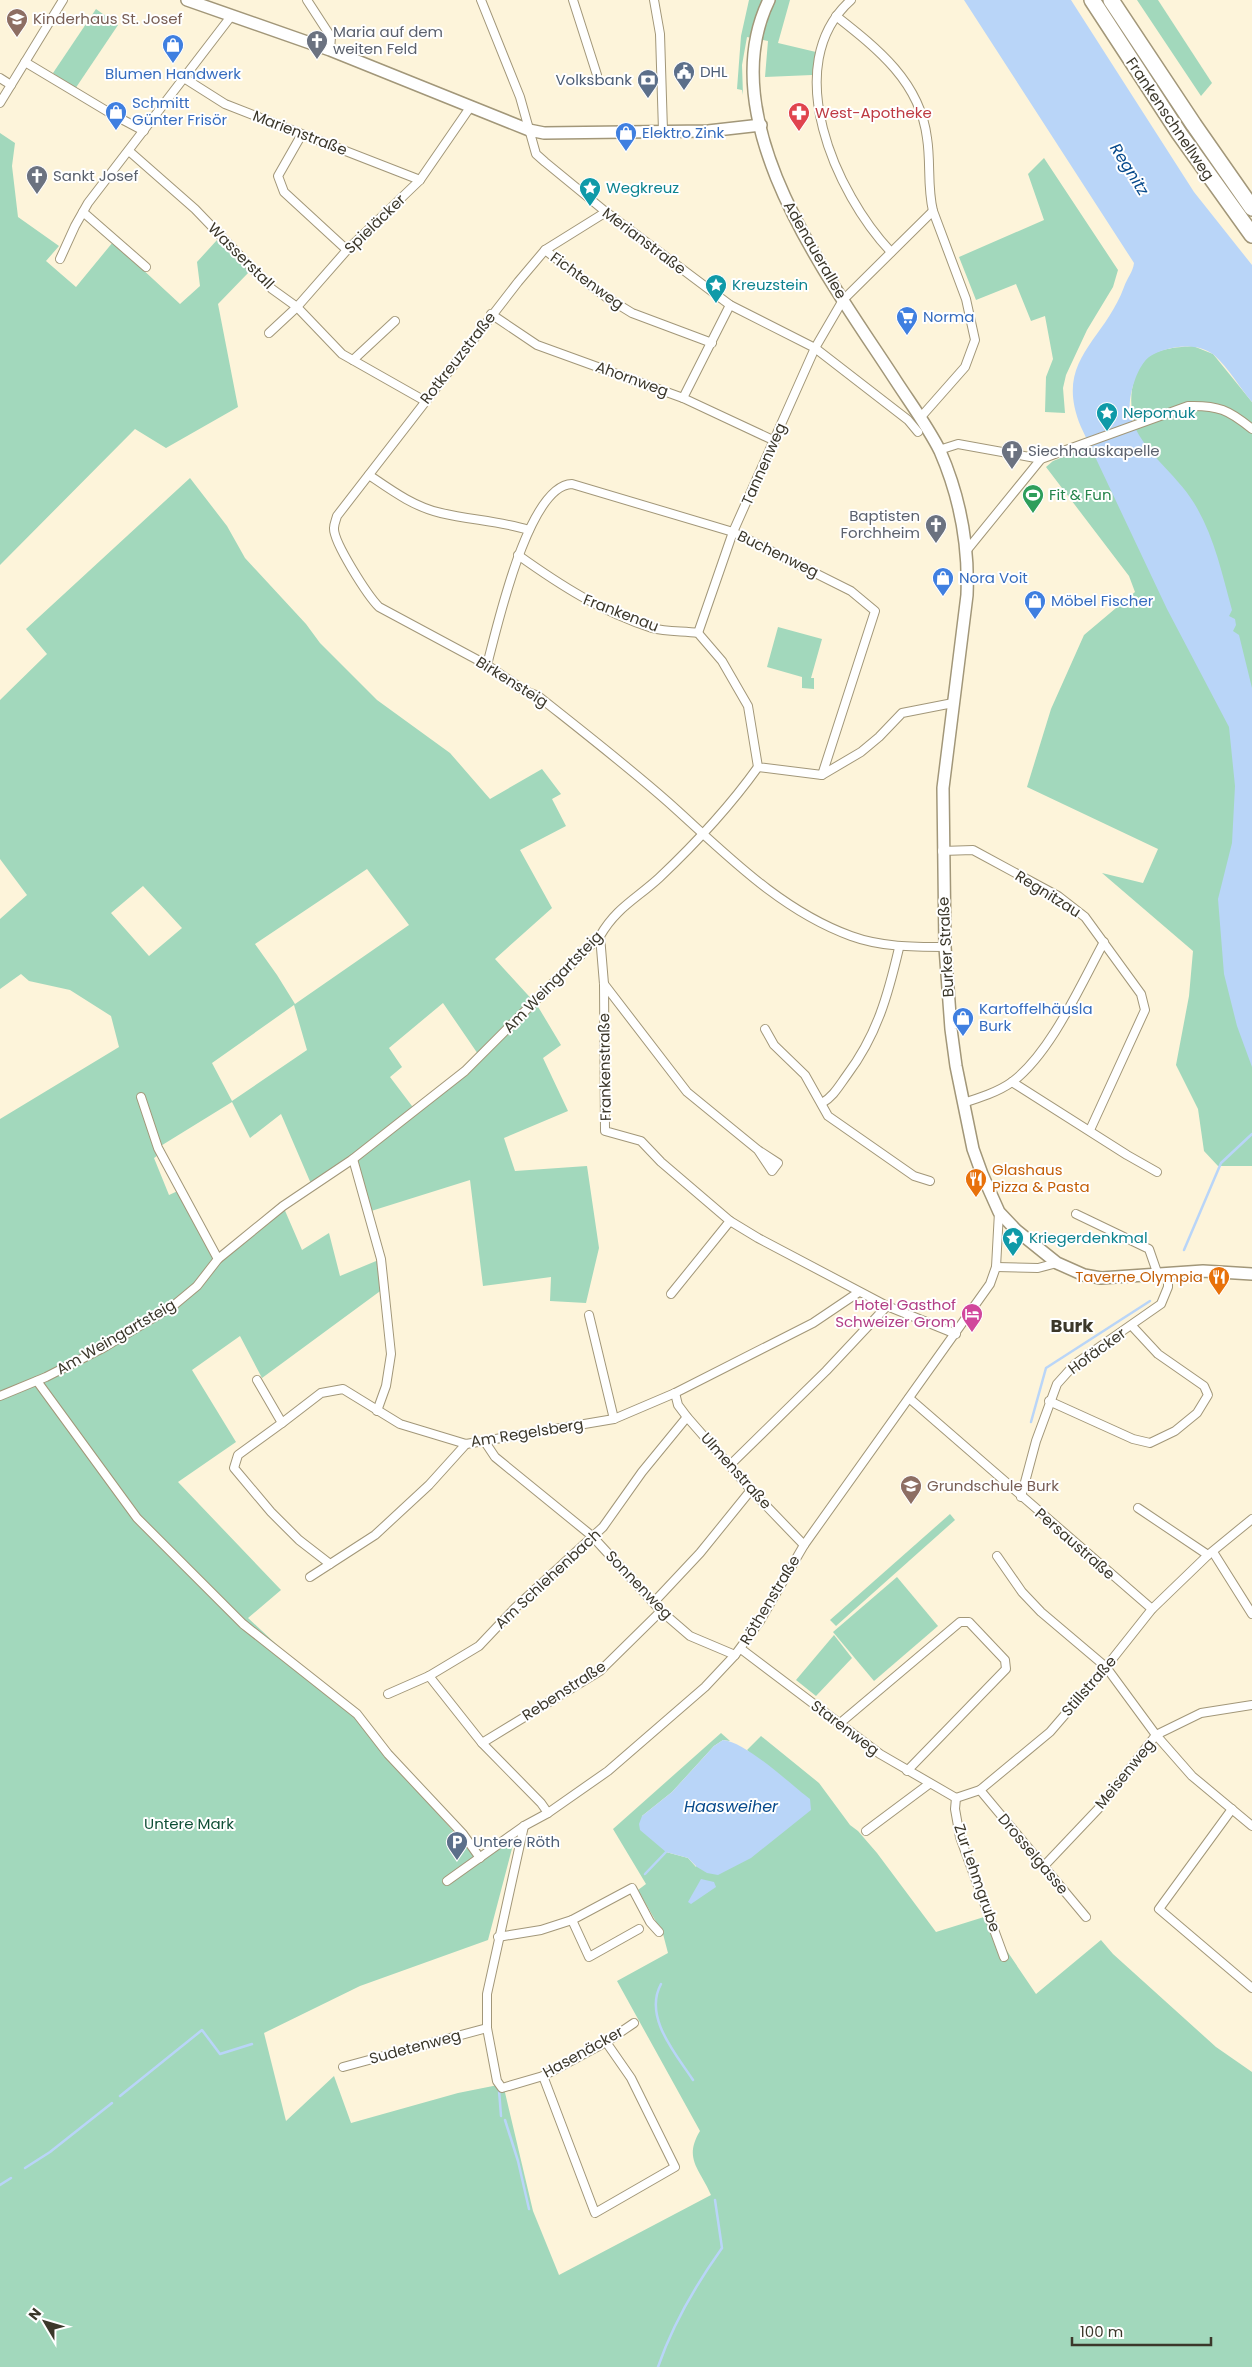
<svg xmlns="http://www.w3.org/2000/svg" width="1252" height="2367" font-family="Poppins,sans-serif">
  <rect width="100%" height="100%" fill="#fdf4da"/>
  <g fill="#a2d8bc" fill-rule="evenodd">
    <polygon points="749,0 790,0 778,43 816,52 812,75 765,77 768,41 747,37 742,65 743,95 742,90 737,89 741,36"/>
    <polygon points="1137,0 1158,0 1212,83 1201,96"/>
    <polygon points="96,9 118,25 75,89 53,73"/>
    <polygon points="0,133 15,143 12,166 18,217 59,246 46,261 76,287 113,242 180,304 200,286 197,262 217,240 249,272 218,304 238,407 166,448 135,429 0,565"/>
    <polygon points="1044,158 1118,270 1113,287 1087,330 1066,375 1063,388 1065,413 1045,412 1046,377 1053,359 1045,316 1031,321 1016,284 976,300 959,257 1044,220 1028,174"/>
    <path d="M1193 346 1213 354 1252 402V1166H1218L1204 1151 1198 1109 1176 1065 1189 996 1193 951 1102 873 1143 883 1158 849 1027 787 1051 709 1084 635 1135 592 1129 576 1046 467 1053 461 1136 428C1128 406 1129 376 1147 358 1158 348 1180 347 1193 346Z"/>
    <path d="M190 478 227 526 245 558 306 624 320 643 377 700 450 753 490 799 542 769 561 794 552 799 566 826 520 850 552 908 495 959 537 1005 561 1045 543 1058 568 1111 504 1138 515 1171 587 1166 599 1248 586 1303 550 1301 551 1277 483 1286 470 1180 368 1212 353 1159 312 1186 281 1114 250 1138 232 1102 159 1147 161 1153 154 1158 169 1195 180 1190 217 1259 283 1206 302 1250 329 1233 340 1276 381 1259 383 1289 262 1378 240 1336 192 1370 236 1442 178 1482 281 1590 248 1618 354 1717 473 1854 514 1841 488 1940 360 1986 264 2033 286 2121 334 2076 351 2123 458 2093 503 2084 533 2211 559 2275 711 2195C700 2169 683 2159 700 2131L617 1981 668 1953 663 1934 638 1890 646 1884 613 1829 721 1733 730 1741 723 1740 714 1746 672 1792 642 1816 666 1852 688 1858 696 1867 750 1753 747 1750 761 1736 819 1783 850 1825 858 1831 877 1853 936 1932 984 1917 1036 1994 1101 1940 1113 1954 1216 2047 1252 2072V2367H0V1119L119 1047 111 1016 70 990 29 981 21 974 0 989V919L27 895 0 859V700L47 654 26 629ZM367 869 409 925 295 1004 277 975 255 944ZM143 886 182 928 149 956 111 913ZM443 1003 480 1057 415 1110 390 1077 402 1067 389 1048ZM294 1005 307 1050 232 1101 212 1063Z"/>
    <polygon points="778,627 822,639 811,678 814,678 814,689 802,688 802,677 767,667"/>
    <polygon points="950,1514 955,1520 836,1626 830,1620"/>
    <polygon points="897,1577 938,1626 874,1681 833,1632"/>
    <polygon points="834,1635 852,1658 816,1696 796,1680"/>
  </g>
  <g fill="#b9d5f8">
    <path d="M964 0H1071L1194 192 1252 265V402C1240 388 1228 367 1214 355 1197 341 1165 346 1149 357 1136 367 1126 402 1131 417 1141 451 1176 473 1194 503 1214 535 1222 574 1232 610L1229 616 1235 619 1236 625 1233 631 1239 635 1252 688V1067L1237 1026 1224 974 1218 899 1232 843 1235 786 1229 727 1167 609 1081 427C1053 360 1104 342 1124 287 1127 278 1133 272 1134 263Z"/>
    <path d="M723 1740C746 1742 790 1784 810 1799L811 1810 751 1858 718 1875 707 1873 697 1867 688 1858 666 1852 640 1830 639 1824 642 1816 672 1792 714 1746Z"/>
    <polygon points="701,1879 714,1882 716,1887 691,1904 688,1902"/>
  </g>
  <g fill="none" stroke-linecap="round" stroke-linejoin="round">
    <g stroke="#b9d5f8" stroke-width="2.5">
      <polyline points="1184,1250 1221,1163 1252,1134"/>
      <polyline points="1031,1422 1046,1368 1150,1301"/>
      <polyline points="645,1874 666,1852"/>
      <path d="M661 1984C643 2017 676 2054 693 2080"/>
      <polyline points="499,2090 501,2116"/>
      <polyline points="120,2096 202,2030 220,2054 252,2044"/>
      <polyline points="505,2120 518,2161 529,2209"/>
      <polyline points="25,2168 50,2152 112,2103"/>
      <polyline points="0,2185 11,2178"/>
      <path d="M658 2367C673 2323 695 2286 722 2248L715 2200"/>
    </g>
    <g stroke="#a29779" stroke-width="10">
      <g id="street">
        <polyline points="307,0 331,37 330,50"/>
        <polyline points="481,0 520,97 536,154 545,162 606,212 730,305 815,348 908,420 918,432"/>
        <polyline points="573,0 597,75"/>
        <polyline points="654,0 660,34 663,131"/>
        <path d="M851 0C778 65 836 194 891 252"/>
        <path d="M836 16C878 49 920 82 927 138 931 163 927 186 933 211"/>
        <polyline points="25,62 110,113 144,131"/>
        <polyline points="0,78 11,85"/>
        <polyline points="184,78 225,104 420,180"/>
        <polyline points="0,103 63,0"/>
        <polyline points="302,134 278,176 284,192 347,250"/>
        <polyline points="129,151 195,209 272,289 297,307 342,354 425,401"/>
        <polyline points="83,212 146,267"/>
        <path d="M606 212 545 250 518 282 337 516C336 520 334 524 334 528 333 542 368 596 379 607L487 665 525 691 538 696C582 731 626 765 668 802 724 852 779 910 851 936 881 947 913 947 945 947"/>
        <polyline points="545,250 606,297 632,313 712,343"/>
        <polyline points="60,259 75,226 88,203 232,15"/>
        <polyline points="491,314 537,345 683,398 775,441"/>
        <polyline points="269,333 297,307 347,250 420,180 471,106"/>
        <polyline points="353,360 395,321"/>
        <polyline points="683,398 730,305"/>
        <polyline points="939,450 958,444 1041,459"/>
        <path d="M369 475C391 490 414 507 441 513 470 520 500 521 529 530"/>
        <path d="M967 550 1041 459 1188 406C1218 405 1229 410 1252 429"/>
        <path d="M518 555C560 585 602 612 652 628 666 632 683 631 698 633L722 661 748 706 758 767 822 775 861 752 879 737 902 713 953 703"/>
        <polyline points="698,633 733,532 815,348 843,300 933,211 966,299 975,340 965,367 920,418"/>
        <path d="M487 665C497 628 528 485 572 484L733 532 851 591 875 611 822 775"/>
        <polyline points="942,851 973,850 1058,896 1085,917 1141,994 1145,1010 1090,1130"/>
        <polyline points="600,936 604,984 605,1131 641,1141 661,1162 730,1221 758,1238 887,1306 956,1334"/>
        <polyline points="604,984 687,1092 758,1150 778,1163 772,1171 758,1150"/>
        <polyline points="765,1029 774,1045 805,1075 828,1116 914,1176 930,1181"/>
        <polyline points="1012,1082 1127,1155 1157,1172"/>
        <polyline points="141,1097 158,1148 218,1259"/>
        <path d="M822 1103C833 1097 839 1086 847 1075 877 1035 888 995 899 948"/>
        <path d="M963 1103C979 1098 998 1092 1012 1082 1051 1053 1081 984 1104 942"/>
        <polyline points="353,1159 381,1259 391,1354 386,1386 377,1411"/>
        <polyline points="1076,1214 1149,1249 1158,1275"/>
        <polyline points="996,1267 1038,1268 1057,1263"/>
        <polyline points="671,1294 730,1221"/>
        <polyline points="589,1315 614,1419"/>
        <polyline points="257,1380 282,1423 238,1455 234,1468 271,1512 299,1540 330,1564"/>
        <polyline points="37,1381 137,1518 243,1624 357,1714 388,1754 463,1834 480,1858"/>
        <polyline points="675,1393 678,1405 687,1417 751,1490 804,1545"/>
        <path d="M0 1396 46 1377 103 1348 173 1306 197 1286 218 1259 283 1206 353 1159 465 1071 600 936C616 908 636 899 659 878 696 843 728 809 758 767"/>
        <polyline points="909,1398 1152,1609"/>
        <polyline points="1049,1401 1133,1439 1150,1443 1175,1431 1197,1413 1208,1395 1204,1386 1158,1354 1132,1326"/>
        <polyline points="282,1423 321,1393 343,1389 400,1424 466,1444 614,1419 675,1393 813,1323 859,1292"/>
        <polyline points="485,1442 495,1457 592,1536 661,1611 690,1636 735,1655"/>
        <polyline points="730,1465 826,1371 887,1306"/>
        <polyline points="1021,1497 1036,1441 1057,1384 1075,1364 1161,1304 1168,1287 1168,1274"/>
        <polyline points="1138,1508 1208,1555"/>
        <polyline points="1213,1552 1252,1614"/>
        <polyline points="997,1556 1022,1592 1041,1612 1106,1667 1156,1735 1192,1776 1252,1826"/>
        <polyline points="310,1577 375,1535 429,1485 466,1444"/>
        <polyline points="654,1602 700,1553 751,1490"/>
        <polyline points="741,1649 880,1754 956,1798"/>
        <polyline points="429,1676 482,1743 541,1803 548,1813"/>
        <polyline points="388,1694 429,1676 479,1646 515,1608 603,1527 642,1472 687,1417"/>
        <polyline points="839,1724 960,1622 969,1622 1005,1660 1006,1669 907,1771"/>
        <polyline points="482,1743 600,1671 661,1611"/>
        <polyline points="980,1790 1086,1917"/>
        <polyline points="956,1798 980,1790 1050,1732 1106,1667 1152,1609 1208,1555 1252,1519"/>
        <polyline points="956,1798 955,1809 960,1837 1004,1957"/>
        <polyline points="1232,1809 1159,1909 1252,1988"/>
        <polyline points="524,1826 487,1994 487,2028 497,2081 502,2088 543,2076 606,2042 634,2023"/>
        <polyline points="866,1831 929,1784"/>
        <polyline points="1044,1866 1099,1808 1156,1735 1201,1713 1252,1705"/>
        <polyline points="447,1881 524,1826 548,1813 608,1771 705,1687 735,1655 760,1621 804,1545 990,1284 996,1267 999,1212"/>
        <polyline points="639,1929 589,1957 572,1920 632,1888 650,1922 659,1932"/>
        <polyline points="498,1937 541,1930 572,1920"/>
        <polyline points="343,2067 487,2028"/>
        <polyline points="543,2076 595,2213 675,2167 631,2078 606,2042"/>
      </g>
    </g>
    <g stroke="#a29779" stroke-width="14">
      <g id="secondary">
        <polyline points="187,0 330,50 529,130 544,133 708,131 761,125"/>
        <path d="M769 0C709 123 832 282 896 381 911 404 928 427 940 451 960 497 969 545 967 595L943 788 945 947 951 1029 956 1066 973 1149 982 1174 999 1212 1016 1230 1057 1263 1084 1275 1101 1278 1203 1271 1252 1274"/>
      </g>
    </g>
    <g stroke="#a29779" stroke-width="18">
      <g id="highway">
        <polyline points="1092,0 1179,133 1252,235"/>
        <polyline points="1111,0 1194,125 1252,208"/>
      </g>
    </g>
    <use href="#street" stroke="#fff" stroke-width="8"/>
    <use href="#secondary" stroke="#fff" stroke-width="11"/>
    <use href="#highway" stroke="#fff" stroke-width="15"/>
  </g>
  <defs>
    <g id="school-pin" transform="scale(1.125)"><path d="M0 17L-7.5 6A9.5 9.5 0 1 1 7.5 6Z" fill="#8d6e63" stroke="#fff"/><path d="M0-5L7-2L0 1L-7-2ZM-4 1L0 2.5L4 1V4Q0 6-4 4Z" fill="#fff"/></g>
    <g id="church-pin" transform="scale(1.125)"><path d="M0 17L-7.5 6A9.5 9.5 0 1 1 7.5 6Z" fill="#6b7280" stroke="#fff"/><path d="M-1.2-6h2.4v3.5h3.3v2.4h-3.3V6h-2.4V-.1h-3.3v-2.4h3.3Z" fill="#fff"/></g>
    <g id="shop-pin" transform="scale(1.125)"><path d="M0 17L-7.5 6A9.5 9.5 0 1 1 7.5 6Z" fill="#3f7fe0" stroke="#fff"/><path d="M-5-2.5h2.3a2.7 3.5 0 0 1 5.4 0H5L5.5 6h-11ZM-1.5-2.5h3a1.5 2.3 0 0 0-3 0Z" fill="#fff"/></g>
    <g id="civic-pin" transform="scale(1.125)"><path d="M0 17L-7.5 6A9.5 9.5 0 1 1 7.5 6Z" fill="#5c6f8a" stroke="#fff"/><path d="M-.6-6.5H3V-4.5H.6V-3L4-1V1h2V6H-6V1h2V-1L-.6-3ZM-1.2 2.5V6h2.4V2.5Z" fill="#fff"/></g>
    <g id="bank-pin" transform="scale(1.125)"><path d="M0 17L-7.5 6A9.5 9.5 0 1 1 7.5 6Z" fill="#5c6f8a" stroke="#fff"/><path d="M-6-4H6V4H-6ZM0-2.3a2.3 2.3 0 1 0 0 4.6a2.3 2.3 0 1 0 0-4.6Z" fill="#fff"/></g>
    <g id="pharmacy-pin" transform="scale(1.125)"><path d="M0 17L-7.5 6A9.5 9.5 0 1 1 7.5 6Z" fill="#e0444e" stroke="#fff"/><path d="M-2-6h4v4h4v4h-4v4h-4v-4h-4v-4h4Z" fill="#fff"/></g>
    <g id="sight-pin" transform="scale(1.125)"><path d="M0 17L-7.5 6A9.5 9.5 0 1 1 7.5 6Z" fill="#0f9aa8" stroke="#fff"/><path d="M0-6L1.8-2.2L6-1.7L2.9 1.2L3.7 5.4L0 3.3L-3.7 5.4L-2.9 1.2L-6-1.7L-1.8-2.2Z" fill="#fff"/></g>
    <g id="supermarket-pin" transform="scale(1.125)"><path d="M0 17L-7.5 6A9.5 9.5 0 1 1 7.5 6Z" fill="#3f7fe0" stroke="#fff"/><path d="M-6-5.5h2.5l.6 2H6L4.5 2H-2.5L-4.4-4H-6ZM-1.5 3.2a1.3 1.3 0 1 0 .1 0ZM3 3.2a1.3 1.3 0 1 0 .1 0Z" fill="#fff"/></g>
    <g id="stadium-pin" transform="scale(1.125)"><path d="M0 17L-7.5 6A9.5 9.5 0 1 1 7.5 6Z" fill="#2e9e5b" stroke="#fff"/><path d="M0-5a6.5 5 0 1 0 0 10a6.5 5 0 1 0 0-10ZM-3.5-1.8h7v3.6h-7Z" fill="#fff"/></g>
    <g id="restaurant-pin" transform="scale(1.125)"><path d="M0 17L-7.5 6A9.5 9.5 0 1 1 7.5 6Z" fill="#e8710a" stroke="#fff"/><path d="M-5-6h1v4h1v-4h1v4h1v-4h1v5L-1.5 .5V6h-2V.5L-5-1ZM5-6V6H3V1.5H1.5Q1.5-4 5-6Z" fill="#fff"/></g>
    <g id="hotel-pin" transform="scale(1.125)"><path d="M0 17L-7.5 6A9.5 9.5 0 1 1 7.5 6Z" fill="#d1479c" stroke="#fff"/><path d="M-6-4.5h1.5V1H6V5H4.5V3h-9V5H-6ZM-4 0a1.8 1.8 0 1 1 3.6 0ZM.5 0V-2.5h3Q6-2.5 6 0Z" fill="#fff"/></g>
    <g id="parking-pin" transform="scale(1.125)"><path d="M0 17L-7.5 6A9.5 9.5 0 1 1 7.5 6Z" fill="#5c6f8a" stroke="#fff"/><path d="M-3.5-5.5H1a3.5 3.5 0 0 1 0 7H-1V5.5H-3.5ZM-1-3.4V-.6H.8a1.4 1.4 0 0 0 0-2.8Z" fill="#fff"/></g>
  </defs>
  <g fill-rule="evenodd">
    <use href="#school-pin" x="17" y="19"/>
    <use href="#church-pin" x="317" y="41"/>
    <use href="#shop-pin" x="173" y="45"/>
    <use href="#civic-pin" x="684" y="72"/>
    <use href="#bank-pin" x="648" y="80"/>
    <use href="#shop-pin" x="116" y="112"/>
    <use href="#pharmacy-pin" x="799" y="113"/>
    <use href="#shop-pin" x="626" y="133"/>
    <use href="#church-pin" x="37" y="176"/>
    <use href="#sight-pin" x="590" y="188"/>
    <use href="#sight-pin" x="716" y="285"/>
    <use href="#supermarket-pin" x="907" y="317"/>
    <use href="#sight-pin" x="1107" y="413"/>
    <use href="#church-pin" x="1012" y="451"/>
    <use href="#stadium-pin" x="1033" y="495"/>
    <use href="#church-pin" x="936" y="525"/>
    <use href="#shop-pin" x="943" y="578"/>
    <use href="#shop-pin" x="1035" y="601"/>
    <use href="#shop-pin" x="963" y="1018"/>
    <use href="#restaurant-pin" x="976" y="1179"/>
    <use href="#sight-pin" x="1013" y="1238"/>
    <use href="#restaurant-pin" x="1219" y="1277"/>
    <use href="#hotel-pin" x="972" y="1314"/>
    <use href="#school-pin" x="911" y="1486"/>
    <use href="#parking-pin" x="457" y="1842"/>
  </g>
  <g text-anchor="middle" stroke-width="4" stroke-linejoin="round" paint-order="stroke">
    <g font-size="15" fill="#785e54" stroke="#fff" text-anchor="start">
      <text x="33" y="24">Kinderhaus St. Josef</text>
      <text x="927" y="1491">Grundschule Burk</text>
    </g>
    <g font-size="15" fill="#5b616d" stroke="#fff" text-anchor="start">
      <text x="333" y="37">Maria auf dem<tspan x="333" dy="17">weiten Feld</tspan></text>
      <text x="53" y="181">Sankt Josef</text>
      <text x="1028" y="456">Siechhauskapelle</text>
      <text x="920" y="521" text-anchor="end">Baptisten<tspan x="920" dy="17">Forchheim</tspan></text>
    </g>
    <g font-size="15" fill="#4e5e75" stroke="#fff" text-anchor="start">
      <text x="700" y="77">DHL</text>
      <text x="632" y="85" text-anchor="end">Volksbank</text>
      <text x="473" y="1847">Untere Röth</text>
    </g>
    <g font-size="15" fill="#366cbe" stroke="#fff" text-anchor="start">
      <text x="173" y="79" text-anchor="middle">Blumen Handwerk</text>
      <text x="132" y="108">Schmitt<tspan x="132" dy="17">Günter Frisör</tspan></text>
      <text x="642" y="138">Elektro Zink</text>
      <text x="923" y="322">Norma</text>
      <text x="959" y="583">Nora Voit</text>
      <text x="1051" y="606">Möbel Fischer</text>
      <text x="979" y="1014">Kartoffelhäusla<tspan x="979" dy="17">Burk</tspan></text>
    </g>
    <g font-size="15" fill="#be3a42" stroke="#fff" text-anchor="start">
      <text x="815" y="118">West-Apotheke</text>
    </g>
    <g font-size="15" fill="#3b372a" stroke="#fff">
      <text transform="translate(1170 119) rotate(56)" y="5">Frankenschnellweg</text>
      <text transform="translate(300 133) rotate(21)" y="5">Marienstraße</text>
      <text transform="translate(375 224) rotate(-44)" y="5">Spieläcker</text>
      <text transform="translate(644 241) rotate(37)" y="5">Merianstraße</text>
      <text transform="translate(815 250) rotate(60)" y="5">Adenauerallee</text>
      <text transform="translate(241 256) rotate(45)" y="5">Wasserstall</text>
      <text transform="translate(587 281) rotate(36)" y="5">Fichtenweg</text>
      <text transform="translate(458 358) rotate(-52)" y="5">Rotkreuzstraße</text>
      <text transform="translate(632 379) rotate(20)" y="5">Ahornweg</text>
      <text transform="translate(764 464) rotate(-66)" y="5">Tannenweg</text>
      <text transform="translate(778 554) rotate(26)" y="5">Buchenweg</text>
      <text transform="translate(621 613) rotate(21)" y="5">Frankenau</text>
      <text transform="translate(512 682) rotate(32)" y="5">Birkensteig</text>
      <text transform="translate(1048 894) rotate(32)" y="5">Regnitzau</text>
      <text transform="translate(946 947) rotate(-93)" y="5">Burker Straße</text>
      <text transform="translate(553 982) rotate(-46)" y="5">Am Weingartsteig</text>
      <text transform="translate(605 1067) rotate(-91)" y="5">Frankenstraße</text>
      <text transform="translate(116 1337) rotate(-30)" y="5">Am Weingartsteig</text>
      <text transform="translate(1097 1351) rotate(-36)" y="5">Hofäcker</text>
      <text transform="translate(527 1433) rotate(-9)" y="5">Am Regelsberg</text>
      <text transform="translate(736 1471) rotate(48)" y="5">Ulmenstraße</text>
      <text transform="translate(1075 1544) rotate(41)" y="5">Persaustraße</text>
      <text transform="translate(548 1579) rotate(-43)" y="5">Am Schlehenbach</text>
      <text transform="translate(639 1585) rotate(46)" y="5">Sonnenweg</text>
      <text transform="translate(770 1600) rotate(-59)" y="5">Röthenstraße</text>
      <text transform="translate(1089 1686) rotate(-49)" y="5">Stillstraße</text>
      <text transform="translate(564 1691) rotate(-33)" y="5">Rebenstraße</text>
      <text transform="translate(845 1728) rotate(37)" y="5">Starenweg</text>
      <text transform="translate(1125 1774) rotate(-51)" y="5">Meisenweg</text>
      <text transform="translate(1033 1854) rotate(50)" y="5">Drosselgasse</text>
      <text transform="translate(977 1878) rotate(71)" y="5">Zur Lehmgrube</text>
      <text transform="translate(415 2047) rotate(-15)" y="5">Sudetenweg</text>
      <text transform="translate(583 2052) rotate(-29)" y="5">Hasenäcker</text>
    </g>
    <g font-size="15" fill="#0d838f" stroke="#fff" text-anchor="start">
      <text x="606" y="193">Wegkreuz</text>
      <text x="732" y="290">Kreuzstein</text>
      <text x="1123" y="418">Nepomuk</text>
      <text x="1029" y="1243">Kriegerdenkmal</text>
    </g>
    <g font-size="15" fill="#27864d" stroke="#fff" text-anchor="start">
      <text x="1049" y="500">Fit &amp; Fun</text>
    </g>
    <g font-size="15" fill="#c56008" stroke="#fff" text-anchor="start">
      <text x="992" y="1175">Glashaus<tspan x="992" dy="17">Pizza &amp; Pasta</tspan></text>
      <text x="1203" y="1282" text-anchor="end">Taverne Olympia</text>
    </g>
    <g font-size="15" fill="#b23c85" stroke="#fff" text-anchor="end">
      <text x="956" y="1310">Hotel Gasthof<tspan x="956" dy="17">Schweizer Grom</tspan></text>
    </g>
    <g font-size="15" fill="#0f4e36" stroke="#fff">
      <text x="189" y="1829">Untere Mark</text>
    </g>
    <g font-size="16" font-style="italic" fill="#074a8c" stroke="#fff">
      <text transform="translate(1130 169) rotate(58)" y="6">Regnitz</text>
      <text x="731" y="1812">Haasweiher</text>
    </g>
    <g font-size="18" font-weight="bold" fill="#3b372a" stroke="#fff">
      <text x="1072" y="1332">Burk</text>
    </g>
  </g>
  <g transform="translate(45 2322) rotate(308)" stroke="#ffffff" stroke-width="4" paint-order="stroke">
  <path d="M0-4L9 19L0 12L-9 19Z" fill="#3b372a"/>
  <text y="-8" font-size="14" font-weight="bold" text-anchor="middle" fill="#3b372a">N</text>
  </g>
  <path d="M1072 2337v8h139v-8" fill="none" stroke="#3b372a" stroke-width="2.5"/>
  <text x="1080" y="2337" font-size="15" fill="#3b372a" stroke="#ffffff" stroke-width="4" paint-order="stroke">100 m</text>
</svg>
